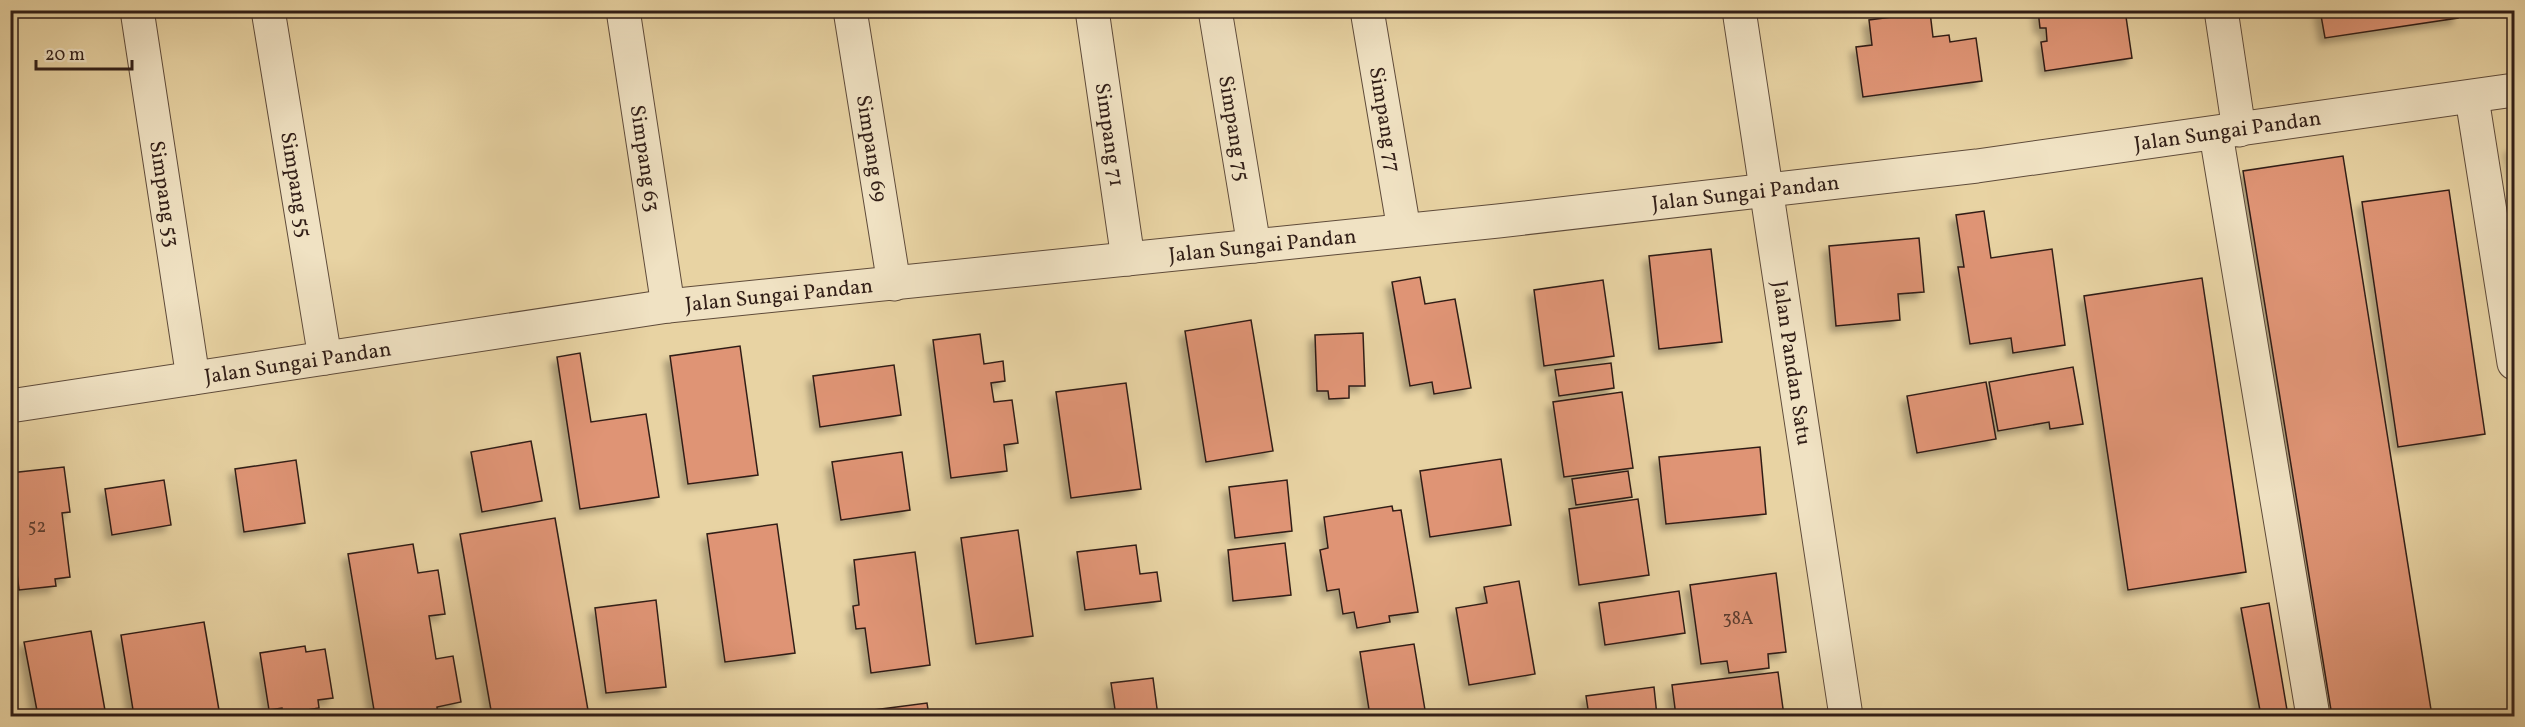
<svg xmlns="http://www.w3.org/2000/svg" width="2525" height="727" font-family="Vollkorn,serif">
  <defs>
    <filter id="shadow"><feDropShadow dx="-5.5" dy="5.5" stdDeviation="3" flood-color="#0004"/></filter>
  </defs>
  <rect width="100%" height="100%" fill="#e8d3a3"/>
  <filter id="stains"><feTurbulence type="fractalNoise" baseFrequency=".00333" numOctaves="4"/><feColorMatrix values="0 0 0 0 .2 0 0 0 0 .09 0 0 0 0 .02 0 0 0 .5 -.17"/></filter>
  <radialGradient id="worn" r=".72"><stop offset=".6" stop-color="#630" stop-opacity="0"/><stop offset="1" stop-color="#630" stop-opacity=".3"/></radialGradient>
  <g fill="#df9474" stroke="#311e17" stroke-width="1.5" filter="url(#shadow)">
    <polygon points="2038,10 2125,10 2132,58 2045,71 2041,42 2047,41 2046,28 2040,28"/>
    <polygon points="2320,10 2457,10 2458,18 2325,38"/>
    <polygon points="1930,12 1933,37 1949,35 1950,42 1976,38 1982,81 1863,97 1856,47 1872,45 1869,20"/>
    <polygon points="2514,147 2514,178 2510,148"/>
    <polygon points="2343,156 2432,716 2332,716 2243,171"/>
    <polygon points="2449,190 2485,434 2398,447 2362,202"/>
    <polygon points="1984,211 1991,258 2052,249 2065,345 2013,353 2011,338 1970,344 1958,267 1964,267 1956,215"/>
    <polygon points="1919,238 1924,292 1898,294 1900,320 1836,326 1829,246"/>
    <polygon points="1711,249 1722,342 1659,349 1649,256"/>
    <polygon points="1420,277 1425,304 1455,299 1471,388 1434,394 1432,382 1410,386 1392,282"/>
    <polygon points="2202,278 2246,572 2128,590 2084,296"/>
    <polygon points="1603,280 1614,356 1544,366 1534,290"/>
    <polygon points="1251,320 1273,451 1206,462 1185,331"/>
    <polygon points="1363,333 1365,386 1349,386 1349,398 1329,399 1328,391 1317,391 1315,335"/>
    <polygon points="980,334 984,364 1003,361 1005,381 991,383 994,402 1012,400 1018,443 1004,445 1007,471 951,478 933,340"/>
    <polygon points="740,346 758,475 688,484 670,356"/>
    <polygon points="580,353 591,422 646,414 659,497 580,509 557,357"/>
    <polygon points="1611,363 1614,388 1559,396 1555,370"/>
    <polygon points="894,365 901,415 820,427 813,376"/>
    <polygon points="2073,367 2083,424 2050,429 2049,422 1998,431 1989,382"/>
    <polygon points="1986,382 1996,439 1917,453 1907,396"/>
    <polygon points="1126,383 1141,489 1071,498 1056,392"/>
    <polygon points="1622,392 1633,468 1564,477 1553,402"/>
    <polygon points="531,441 542,501 482,512 471,452"/>
    <polygon points="1760,447 1766,514 1666,524 1659,457"/>
    <polygon points="902,452 910,510 841,520 832,462"/>
    <polygon points="1501,459 1511,525 1430,537 1420,471"/>
    <polygon points="296,460 305,523 244,532 235,469"/>
    <polygon points="64,467 70,512 62,513 70,577 55,579 56,586 19,590 15,556 10,556 10,473"/>
    <polygon points="1628,471 1632,497 1576,505 1572,479"/>
    <polygon points="164,480 171,525 112,535 105,489"/>
    <polygon points="1287,480 1292,531 1235,538 1229,487"/>
    <polygon points="1638,499 1649,575 1579,585 1569,509"/>
    <polygon points="1392,506 1393,511 1401,510 1418,612 1389,616 1390,622 1357,628 1354,612 1343,614 1339,589 1327,591 1320,550 1328,548 1324,517"/>
    <polygon points="555,518 589,716 492,716 460,534"/>
    <polygon points="777,524 795,653 725,662 707,534"/>
    <polygon points="1018,530 1033,636 976,644 961,538"/>
    <polygon points="1285,543 1291,595 1233,601 1228,550"/>
    <polygon points="413,544 418,573 438,570 445,614 429,616 436,659 453,656 461,702 437,707 438,716 375,716 348,554"/>
    <polygon points="1136,545 1140,574 1157,572 1161,601 1085,610 1077,552"/>
    <polygon points="915,552 930,665 871,673 865,628 856,629 853,606 859,605 854,560"/>
    <polygon points="1776,573 1786,652 1768,654 1769,668 1729,673 1727,661 1701,664 1690,585"/>
    <polygon points="1519,581 1535,674 1469,685 1456,608 1487,603 1484,587"/>
    <polygon points="1679,591 1685,633 1605,645 1599,603"/>
    <polygon points="656,600 666,687 606,693 595,608"/>
    <polygon points="2269,603 2288,716 2261,716 2241,608"/>
    <polygon points="204,622 220,716 134,716 121,635"/>
    <polygon points="91,631 106,716 38,716 24,642"/>
    <polygon points="1414,644 1426,716 1370,716 1360,652"/>
    <polygon points="305,646 306,652 325,649 333,698 318,700 319,708 283,714 282,708 269,710 260,653"/>
    <polygon points="1778,672 1784,716 1676,716 1672,685"/>
    <polygon points="1153,678 1158,716 1116,716 1111,683"/>
    <polygon points="1654,687 1657,716 1589,716 1586,696"/>
    <polygon points="927,703 929,716 867,716 866,711"/>
  </g>
  <g fill="none" stroke-linecap="round" stroke-linejoin="round">
    <g stroke="#5f4b3a" stroke-width="35">
      <g id="minor">
        <path id="s1" d="M137 10 193 378"/>
        <path id="s2" d="M268 10 325 358"/>
        <path id="s3" d="M623 10 668 306"/>
        <path id="s4" d="M850 10 894 284"/>
        <path id="s5" d="M1092 10 1128 259"/>
        <path id="s6" d="M1215 10 1254 246"/>
        <path id="s7" d="M1367 10 1404 230"/>
        <path id="s8" d="M1739 10 1846 716"/>
        <polyline points="2221,10 2239,130"/>
        <polyline points="2472,98 2514,363"/>
        <polyline points="2216,134 2313,716"/>
        <path id="s9" d="M10 406 668 306 1498 221 1977 166 2514 90"/>
      </g>
    </g>
    <use href="#minor" stroke="#f0e2c3" stroke-width="33"/>
  </g>
  <g text-anchor="middle" stroke-width="4.5" stroke-linejoin="round" paint-order="stroke">
    <g font-size="18" fill="#5c3c2e">
      <text x="37" y="532">52</text>
      <text x="1738" y="624">38A</text>
    </g>
    <g font-size="21" fill="#311e17" stroke="#f0e2c3">
      <text dy="7" stroke="none"><textPath href="#s7" startOffset="111">Simpang 77</textPath></text>
      <text dy="7" stroke="none"><textPath href="#s6" startOffset="120">Simpang 75</textPath></text>
      <text dy="7" stroke="none"><textPath href="#s9" startOffset="2235">Jalan Sungai Pandan</textPath></text>
      <text dy="7" stroke="none"><textPath href="#s5" startOffset="126">Simpang 71</textPath></text>
      <text dy="7" stroke="none"><textPath href="#s4" startOffset="140">Simpang 69</textPath></text>
      <text dy="7" stroke="none"><textPath href="#s3" startOffset="150">Simpang 63</textPath></text>
      <text dy="7" stroke="none"><textPath href="#s2" startOffset="177">Simpang 55</textPath></text>
      <text dy="7" stroke="none"><textPath href="#s9" startOffset="1749">Jalan Sungai Pandan</textPath></text>
      <text dy="7" stroke="none"><textPath href="#s1" startOffset="186">Simpang 53</textPath></text>
      <text dy="7" stroke="none"><textPath href="#s9" startOffset="1263">Jalan Sungai Pandan</textPath></text>
      <text dy="7" stroke="none"><textPath href="#s9" startOffset="777">Jalan Sungai Pandan</textPath></text>
      <text dy="7" stroke="none"><textPath href="#s9" startOffset="291">Jalan Sungai Pandan</textPath></text>
      <text dy="7" stroke="none"><textPath href="#s8" startOffset="357">Jalan Pandan Satu</textPath></text>
    </g>
  </g>
  <rect width="2525" height="727" fill="none" stroke="#e8d3a3" stroke-width="36"/>
  <rect x="12" y="12" width="2501" height="703" fill="none" stroke="#311e17" stroke-width="3"/>
  <rect x="18" y="18" width="2489" height="691" fill="none" stroke="#311e17" stroke-width="1.5"/>
  <path d="M36 60v9h96v-9" fill="none" stroke="#311e17" stroke-width="3"/>
  <text x="45" y="60" font-size="18" fill="#311e17" stroke="#f0e2c3" stroke-width="4.5" paint-order="stroke">20 m</text>
  <rect width="100%" height="100%" filter="url(#stains)"/>
  <rect width="100%" height="100%" fill="url(#worn)"/>
</svg>
